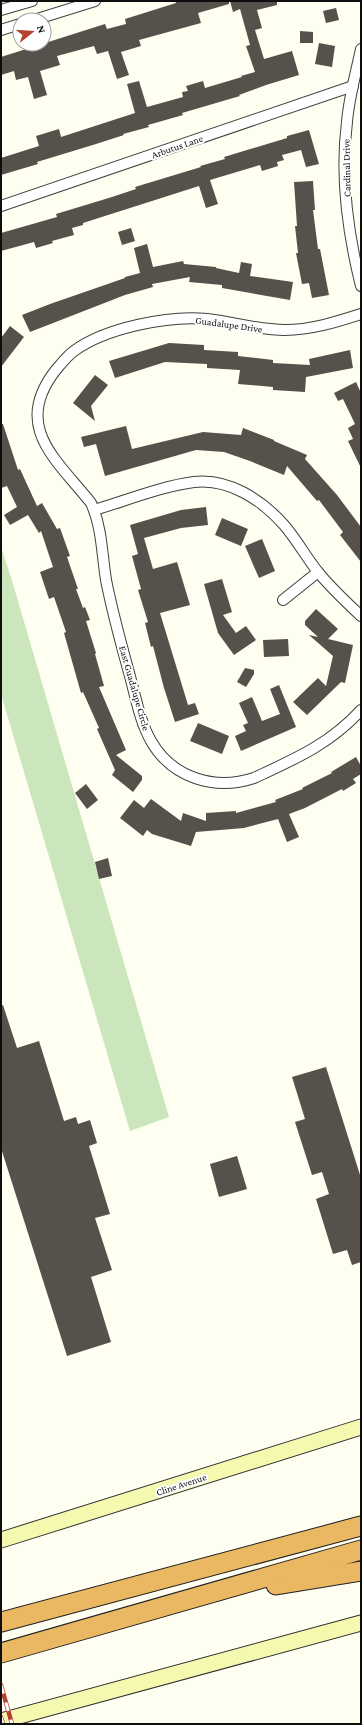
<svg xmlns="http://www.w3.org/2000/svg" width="362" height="1725" font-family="'Crimson Pro',serif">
  <rect width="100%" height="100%" fill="#fefef1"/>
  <polygon fill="#cbe6bc" points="1,547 13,584 169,1117 130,1131 1,694"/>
  <g fill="#56514b">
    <polygon points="175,1 229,1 229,4 198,13 201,23 139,40 141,46 121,52 129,75 117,79 108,51 97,54 94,46 57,56 60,65 40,71 47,95 34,99 28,77 16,80 14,71 1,75 1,57 105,24 107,29 126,24 125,19 176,3"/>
    <polygon points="230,1 277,1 277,5 257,10 262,28 255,30 264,59 292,51 299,75 266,85 239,95 240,96 182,113 183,115 148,125 149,127 123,134 124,135 96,144 37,162 38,164 1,175 1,158 39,146 36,136 59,129 61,137 135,113 127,84 139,81 147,107 183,97 182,92 188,91 186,86 203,81 205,88 242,77 241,76 255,72 246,46 250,45 240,9 233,12"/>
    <polygon points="336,8 339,20 326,23 323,11"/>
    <polygon points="300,31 313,32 313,43 300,43"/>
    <polygon points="319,43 335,46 332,67 315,64"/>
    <polygon points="309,130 319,164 306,167 301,150 282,155 284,160 277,162 278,166 262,171 260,165 210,180 218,204 206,208 199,186 83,223 83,225 72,228 74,235 52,241 53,243 36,248 34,242 1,251 1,233 57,217 56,214 112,197 136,189 135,187 201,167 200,166 225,159 224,157 287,138 287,136"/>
    <polygon points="313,181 315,210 313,210 318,249 320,249 329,295 312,298 309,283 302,284 296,253 298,253 295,226 297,226 294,182"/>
    <polygon points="131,228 135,241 122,245 118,232"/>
    <polygon points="147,244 153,267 183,261 184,264 216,267 216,268 239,273 241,262 252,264 250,276 293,282 290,300 222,288 222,285 189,282 190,277 152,284 153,287 125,295 30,332 22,315 50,304 125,278 125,277 140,273 134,248"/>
    <polygon points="10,326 24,337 1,367 1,338"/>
    <polygon points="169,343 204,345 204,350 238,352 238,356 273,360 273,363 310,365 309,359 350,350 353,368 306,377 305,392 273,390 273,387 238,384 240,370 207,368 207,364 165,362 115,378 109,361"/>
    <polygon points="95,375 108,385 91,406 95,421 73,403"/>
    <polygon points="356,382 361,393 361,468 348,441 353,439 348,428 355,424 343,399 338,401 334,393"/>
    <polygon points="1,424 3,424 18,470 20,469 37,506 42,503 57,529 60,528 70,556 67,557 78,589 76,589 83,608 85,607 90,620 86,621 96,653 95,654 104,686 99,687 126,750 116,755 142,776 142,780 133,792 112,775 115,770 97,729 99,728 83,692 81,693 64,633 66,632 54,597 49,599 40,572 53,567 41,531 39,533 28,515 10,525 4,515 17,507 7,486 1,488"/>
    <polygon points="126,426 132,449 203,432 241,435 243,428 274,440 274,441 307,455 305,459 337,495 361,527 361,562 340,535 343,532 319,500 317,501 287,466 284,475 250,461 224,452 196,450 105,476 96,444 84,447 81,437"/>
    <polygon points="206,507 208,525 181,528 144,538 153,569 177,562 190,605 160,613 188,705 195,703 199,714 175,722 164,688 153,646 151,647 145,623 148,622 138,590 141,589 132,556 138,554 130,525 181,510"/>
    <polygon points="222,518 248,529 241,546 215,535"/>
    <polygon points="262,539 275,571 259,578 245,546"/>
    <polygon points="222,579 232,612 223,615 236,633 246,626 256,640 234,655 218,633 204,584"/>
    <polygon points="316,609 338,629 328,639 353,645 345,683 341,682 307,715 293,702 318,678 326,686 333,656 309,635 318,637 305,625 305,621"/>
    <polygon points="288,639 289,656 264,657 263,640"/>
    <polygon points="245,668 254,670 254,674 246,687 237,682"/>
    <polygon points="279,685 296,727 241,751 235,736 246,731 243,725 248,723 239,703 252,697 262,721 280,714 270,689"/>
    <polygon points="198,723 229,736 222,754 190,741"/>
    <polygon points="356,757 361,766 361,774 353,779 356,783 343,791 342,789 305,808 289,814 299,837 287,842 278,819 244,828 196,832 191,846 152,834 147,830 143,836 120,818 134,800 144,808 151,799 181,821 183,813 206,821 206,813 236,811 236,813 276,802 275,800 303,789 302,788 332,773 331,772"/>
    <polygon points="86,784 98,800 87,809 75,793"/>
    <polygon points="108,858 112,876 99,879 95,862"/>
    <polygon points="3,1005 17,1048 39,1041 64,1121 76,1117 78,1124 90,1120 97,1143 89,1146 110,1214 95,1218 112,1270 91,1277 111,1342 67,1356 1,1148 1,1006"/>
    <polygon points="326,1067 361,1178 361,1262 352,1265 347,1250 333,1254 316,1199 329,1194 322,1172 312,1175 295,1122 305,1119 292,1077"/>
    <polygon points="237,1156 247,1189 219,1197 210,1164"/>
  </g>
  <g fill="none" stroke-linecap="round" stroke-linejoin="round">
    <g stroke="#414141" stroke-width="12">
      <g id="street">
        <polyline points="1,10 32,1"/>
        <polyline points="34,20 95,1"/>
        <polyline points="1,30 20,24"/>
        <path d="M361 49C356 73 349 97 347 122 340 176 348 234 361 286"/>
        <polyline points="1,206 353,86"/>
        <path d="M361 314C336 322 311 330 285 330 259 330 233 322 207 319 169 315 105 328 74 351 67 356 61 364 55 371 12 427 57 460 91 503 102 527 102 555 106 580 112 610 120 640 128 669 135 693 139 720 151 741 172 778 215 791 254 778 295 759 330 744 361 710"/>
        <path d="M94 510C125 501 162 486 194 482 229 478 262 500 284 525 297 540 306 557 318 572 331 588 346 602 361 616"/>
        <polyline points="283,600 318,572"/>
      </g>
    </g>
    <g stroke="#303030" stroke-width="17">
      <g id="secondary">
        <polyline points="1,1540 361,1427"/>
        <polyline points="1,1721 361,1623"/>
      </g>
    </g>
    <g stroke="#1f1f1f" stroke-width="21">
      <g id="highway">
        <polyline points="276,1585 361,1571"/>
        <polyline points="1,1622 361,1526"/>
        <polyline points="1,1653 361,1550"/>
      </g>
    </g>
    <use href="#street" stroke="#fff" stroke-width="10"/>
    <use href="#secondary" stroke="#f5f9b0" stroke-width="15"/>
    <use href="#highway" stroke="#eab863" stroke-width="19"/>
    <g stroke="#b54130" stroke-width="4.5">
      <g id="rail">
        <polyline points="1,1685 12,1724"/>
        <polyline points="1,1717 3,1724"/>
      </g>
    </g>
    <use href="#rail" stroke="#fff" stroke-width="3" stroke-dasharray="9" stroke-linecap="butt"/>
  </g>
  <g text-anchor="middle" stroke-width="4" stroke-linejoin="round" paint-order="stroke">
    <g font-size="10" fill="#0e0e0e" stroke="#fff">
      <text transform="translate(177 146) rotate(-19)" y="4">Arbutus Lane</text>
      <text transform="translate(346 168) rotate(-91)" y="4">Cardinal Drive</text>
      <text transform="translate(229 324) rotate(8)" y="4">Guadalupe Drive</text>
      <text transform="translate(135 688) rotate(74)" y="4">East Guadalupe Circle</text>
      <text transform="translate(181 1484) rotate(-18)" y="4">Cline Avenue</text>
    </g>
  </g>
  <rect width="362" height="1725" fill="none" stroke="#0e0e0e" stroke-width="4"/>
  <g transform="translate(32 32) rotate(73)"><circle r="19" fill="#ffffff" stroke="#9f9f9f"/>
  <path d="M0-3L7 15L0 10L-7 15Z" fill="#b54130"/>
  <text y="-6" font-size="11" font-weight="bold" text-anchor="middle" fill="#0e0e0e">N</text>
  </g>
</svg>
